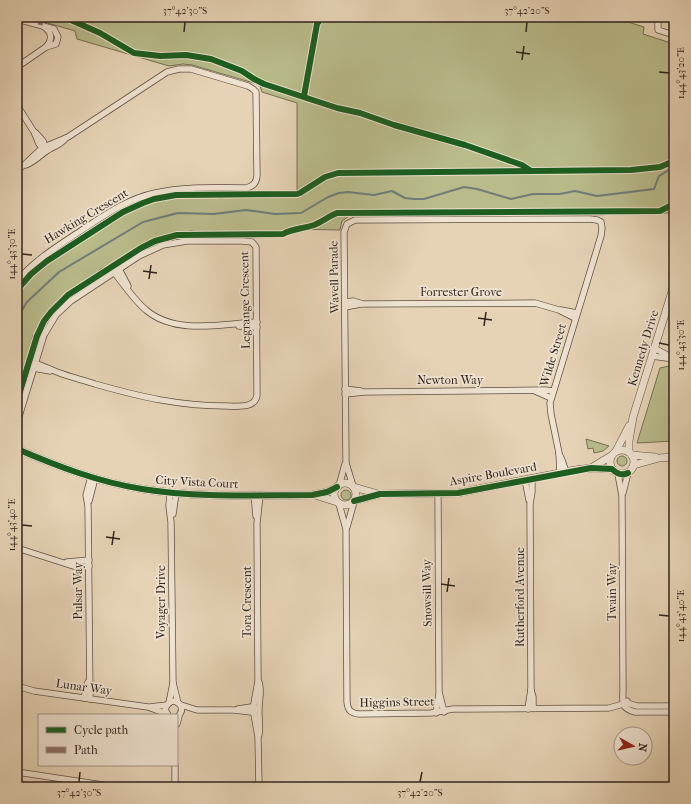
<svg xmlns="http://www.w3.org/2000/svg" width="691" height="804" font-family="'IM FELL French Canon',serif">
  <rect width="100%" height="100%" fill="#e6d3b6"/>
  <filter id="stains"><feTurbulence type="fractalNoise" baseFrequency=".005" numOctaves="4"/><feColorMatrix values="0 0 0 0 .2 0 0 0 0 .09 0 0 0 0 .02 0 0 0 .5 -.17"/></filter>
  <radialGradient id="worn" r=".72"><stop offset=".6" stop-color="#630" stop-opacity="0"/><stop offset="1" stop-color="#630" stop-opacity=".3"/></radialGradient>
  <g fill="#b9bb8b" stroke="#747054">
    <path d="M27 17H611L615 18 644 27 643 34 674 44V213H625L600 215 349 216 342 221 340 230 289 229 283 233H194L193 231H189L187 233C155 235 131 252 105 269L103 268 99 270V272C70 292 52 302 36 335H33L32 339 33 341 17 396V293L31 276H34L37 273 36 271 44 264 112 220 114 221 117 219 118 216C151 197 181 196 218 196L219 198H223L225 196 297 195V103L262 92 260 86 257 84 192 65 183 64 169 66 77 39 75 31Z"/>
    <polygon points="669,366 674,366 674,441 637,443 660,368"/>
    <polygon points="586,439 609,446 603,451 594,453 593,448 588,449"/>
    <circle cx="622" cy="461" r="5"/>
    <circle cx="346" cy="495" r="5"/>
  </g>
  <g fill="none" stroke-linecap="round" stroke-linejoin="round">
    <polyline stroke="#6f7c78" stroke-width="2" points="17,318 27,302 59,272 143,222 178,213 214,214 246,210 275,214 301,213 328,197 339,193 348,192 374,195 392,191 405,198 414,199 424,199 464,187 477,189 511,199 533,194 560,194 575,191 597,196 654,189 659,176 669,170 674,166"/>
    <g stroke="#5e5042" stroke-width="7">
      <g id="minor">
        <polyline points="658,17 658,30 674,35"/>
        <polyline points="17,19 54,29 58,37 56,44 46,47 17,67"/>
        <path d="M43 26C52 32 53 39 46 47"/>
        <polyline points="17,105 34,132 39,144 46,151"/>
        <polyline points="36,133 43,141 46,149"/>
        <path d="M26 165C36 161 40 155 48 150 55 146 60 145 65 139"/>
        <path d="M17 170 24 165 42 148 68 137 167 72 179 69H191L248 86 253 89 256 92 257 176C256 184 253 186 246 188 216 188 184 186 155 193 127 199 105 215 82 230 58 246 36 259 17 281"/>
        <polyline points="119,269 128,286"/>
        <path d="M114 272C123 284 135 301 146 310 175 335 222 324 257 322"/>
        <polyline points="345,302 353,301 363,304 535,303 559,310 575,318"/>
        <polyline points="345,307 361,304"/>
        <polyline points="561,310 577,313"/>
        <polyline points="239,326 257,327"/>
        <polyline points="654,348 671,357"/>
        <polyline points="652,356 674,359"/>
        <polyline points="33,368 50,371"/>
        <polyline points="345,389 361,391"/>
        <polyline points="535,391 551,398"/>
        <polyline points="345,394 365,392 545,390 553,391"/>
        <path d="M17 424V423L44 335 56 315 71 301 139 256 163 245 187 241H242L252 242 256 247 257 395C255 409 238 406 227 406 179 406 141 397 95 384 83 380 70 377 57 372 50 369 43 366 35 363"/>
        <polyline points="559,454 562,460 566,472"/>
        <path d="M618 474 622 496 623 689C623 702 620 708 635 712H674"/>
        <polyline points="525,480 529,500"/>
        <polyline points="339,486 345,464"/>
        <polyline points="353,486 346,463 344,232 347,224 355,220 590,219 597,220 601,222 602,228 601,236 550,403 551,414 559,453 560,473"/>
        <polyline points="623,493 628,473"/>
        <polyline points="438,494 439,692 444,712"/>
        <polyline points="254,495 256,516"/>
        <polyline points="89,501 95,478"/>
        <path d="M339 504 346 529 347 702C348 711 351 713 359 714L431 713 453 709H465L609 708 627 703"/>
        <polyline points="173,514 176,493"/>
        <polyline points="347,527 354,502"/>
        <polyline points="17,548 73,566 89,566"/>
        <polyline points="67,562 89,560"/>
        <path d="M259 682C262 692 259 699 259 708 258 719 261 723 259 735"/>
        <polyline points="173,683 178,703"/>
        <polyline points="17,686 34,691 148,707 167,714"/>
        <polyline points="531,690 533,697 533,708"/>
        <polyline points="84,698 88,682"/>
        <polyline points="90,699 88,506 86,495 91,477"/>
        <polyline points="627,701 627,703 637,706 674,706"/>
        <polyline points="169,703 173,683 171,522 169,506 170,493"/>
        <polyline points="181,705 197,710 234,710 251,712 258,709"/>
        <polyline points="150,707 167,705"/>
        <polyline points="238,709 251,707 257,709"/>
        <polyline points="528,709 531,689 530,504 532,492 532,479"/>
        <polyline points="436,713 439,694"/>
        <path d="M168 715 165 710C169 692 191 706 177 717"/>
        <polyline points="177,724 179,716"/>
        <polyline points="175,765 175,787"/>
        <polyline points="17,772 116,787"/>
        <polyline points="259,787 258,737 253,709 258,681 257,523 260,495"/>
      </g>
    </g>
    <g stroke="#5e5042" stroke-width="8">
      <g id="tertiary">
        <path d="M17 449C57 466 98 482 142 489 198 498 256 495 312 495L327 492 337 487"/>
        <circle cx="622" cy="462" r="12"/>
        <polyline points="616,451 629,426"/>
        <polyline points="629,452 629,441 633,417 674,285"/>
        <polyline points="632,455 655,457"/>
        <polyline points="634,465 659,458 674,457"/>
        <polyline points="591,468 611,456"/>
        <circle cx="345" cy="494" r="11"/>
        <polyline points="354,487 378,494"/>
        <polyline points="315,495 337,502"/>
        <polyline points="354,501 380,494 458,493 575,470 591,468 612,469"/>
      </g>
    </g>
    <use href="#minor" stroke="#efe2d0" stroke-width="5.5"/>
    <use href="#tertiary" stroke="#efe2d0" stroke-width="7"/>
    <polyline stroke="#8d6e63" stroke-width="5" stroke-dasharray="10 5" stroke-linecap="butt" points="40,25 42,17"/>
    <g stroke="#efe2d0" stroke-width="8">
      <g id="cycleway">
        <polyline points="64,17 100,33 134,53 160,56 186,55 211,59 242,71 254,79 264,84 337,108 360,113 394,125 465,145 522,165 531,171"/>
        <polyline points="304,96 317,24 322,17"/>
        <polyline points="17,290 31,274 47,261 123,212 143,203 154,199 176,195 297,194 300,193 325,177 338,173 631,170 660,167 674,161"/>
        <path d="M17 401 37 336 44 321 51 312 68 295 141 248 155 241 177 235 283 234C293 228 303 229 314 225 322 222 329 216 337 213L660 211 674 204"/>
        <path d="M17 449C57 466 98 482 142 489 198 498 256 495 312 495L327 492 337 487"/>
        <path d="M354 501 380 494 458 493 591 468 612 469C617 474 622 476 628 473"/>
      </g>
    </g>
    <use href="#cycleway" stroke="#1b5e20" stroke-width="6"/>
  </g>
  <path fill="none" stroke="#30241c" stroke-width="1.5" d="M184 32 185 22M526 32 527 22M516 52 530 54M522 60 524 46M659 72 669 73M22 254 32 255M143 271 157 273M149 279 151 265M478 318 492 320M484 326 486 312M659 343 669 345M22 525 32 526M106 537 120 539M112 545 114 531M441 584 455 586M447 592 449 578M659 615 669 616M79 782 80 772M420 782 422 772"/>
  <g text-anchor="middle" stroke-width="3.5" stroke-linejoin="round" paint-order="stroke">
    <g font-size="12" fill="#30241c" stroke="#efe2d0">
      <text transform="translate(86 216) rotate(-31)" y="4">Hawking Crescent</text>
      <text transform="translate(334 277) rotate(-91)" y="4">Wavell Parade</text>
      <text x="461" y="296">Forrester Grove</text>
      <text transform="translate(245 300) rotate(-91)" y="4">Legrange Crescent</text>
      <text transform="translate(643 348) rotate(-73)" y="4">Kennedy Drive</text>
      <text transform="translate(553 355) rotate(-73)" y="4">Wilde Street</text>
      <text x="450" y="384">Newton Way</text>
      <text transform="translate(493 474) rotate(-10)" y="4">Aspire Boulevard</text>
      <text transform="translate(197 482) rotate(3)" y="4">City Vista Court</text>
      <text transform="translate(78 591) rotate(-90)" y="4">Pulsar Way</text>
      <text transform="translate(612 592) rotate(-90)" y="4">Twain Way</text>
      <text transform="translate(427 593) rotate(-91)" y="4">Snowsill Way</text>
      <text transform="translate(520 597) rotate(-90)" y="4">Rutherford Avenue</text>
      <text transform="translate(161 602) rotate(-90)" y="4">Voyager Drive</text>
      <text transform="translate(247 602) rotate(-90)" y="4">Tora Crescent</text>
      <text transform="translate(84 687) rotate(8)" y="4">Lunar Way</text>
      <text transform="translate(397 702) rotate(-1)" y="4">Higgins Street</text>
    </g>
  </g>
  <rect width="691" height="804" fill="none" stroke="#e6d3b6" stroke-width="44"/>
  <rect x="38" y="714" width="140" height="52" fill="#efe2d0" stroke="#a39688"/>
  <rect x="46" y="727" width="20" height="6" fill="#1b5e20" stroke="#a39688"/>
  <text x="74" y="734" font-size="12" fill="#30241c">Cycle path</text>
  <rect x="46" y="747" width="20" height="6" fill="#8d6e63" stroke="#a39688"/>
  <text x="74" y="754" font-size="12" fill="#30241c">Path</text>
  <g transform="translate(633 746) rotate(98)"><circle r="19" fill="#efe2d0" stroke="#a39688"/>
  <path d="M0-3L7 15L0 10L-7 15Z" fill="#8f2418"/>
  <text y="-6" font-size="11" font-weight="bold" text-anchor="middle" fill="#30241c">N</text>
  </g>
  <rect x="22" y="22" width="647" height="760" fill="none" stroke="#30241c" stroke-width="1.5"/>
  <g font-size="10" text-anchor="middle" fill="#30241c">
    <text x="185" y="14">37°42'30"S</text>
    <text x="527" y="14">37°42'20"S</text>
    <text transform="translate(680 73) rotate(-90)" y="4">144°43'20"E</text>
    <text transform="translate(11 254) rotate(-90)" y="4">144°43'30"E</text>
    <text transform="translate(680 345) rotate(-90)" y="4">144°43'30"E</text>
    <text transform="translate(11 525) rotate(-90)" y="4">144°43'40"E</text>
    <text transform="translate(680 616) rotate(-90)" y="4">144°43'40"E</text>
    <text x="79" y="796">37°42'30"S</text>
    <text x="420" y="796">37°42'20"S</text>
  </g>
  <rect width="100%" height="100%" filter="url(#stains)"/>
  <rect width="100%" height="100%" fill="url(#worn)"/>
</svg>
